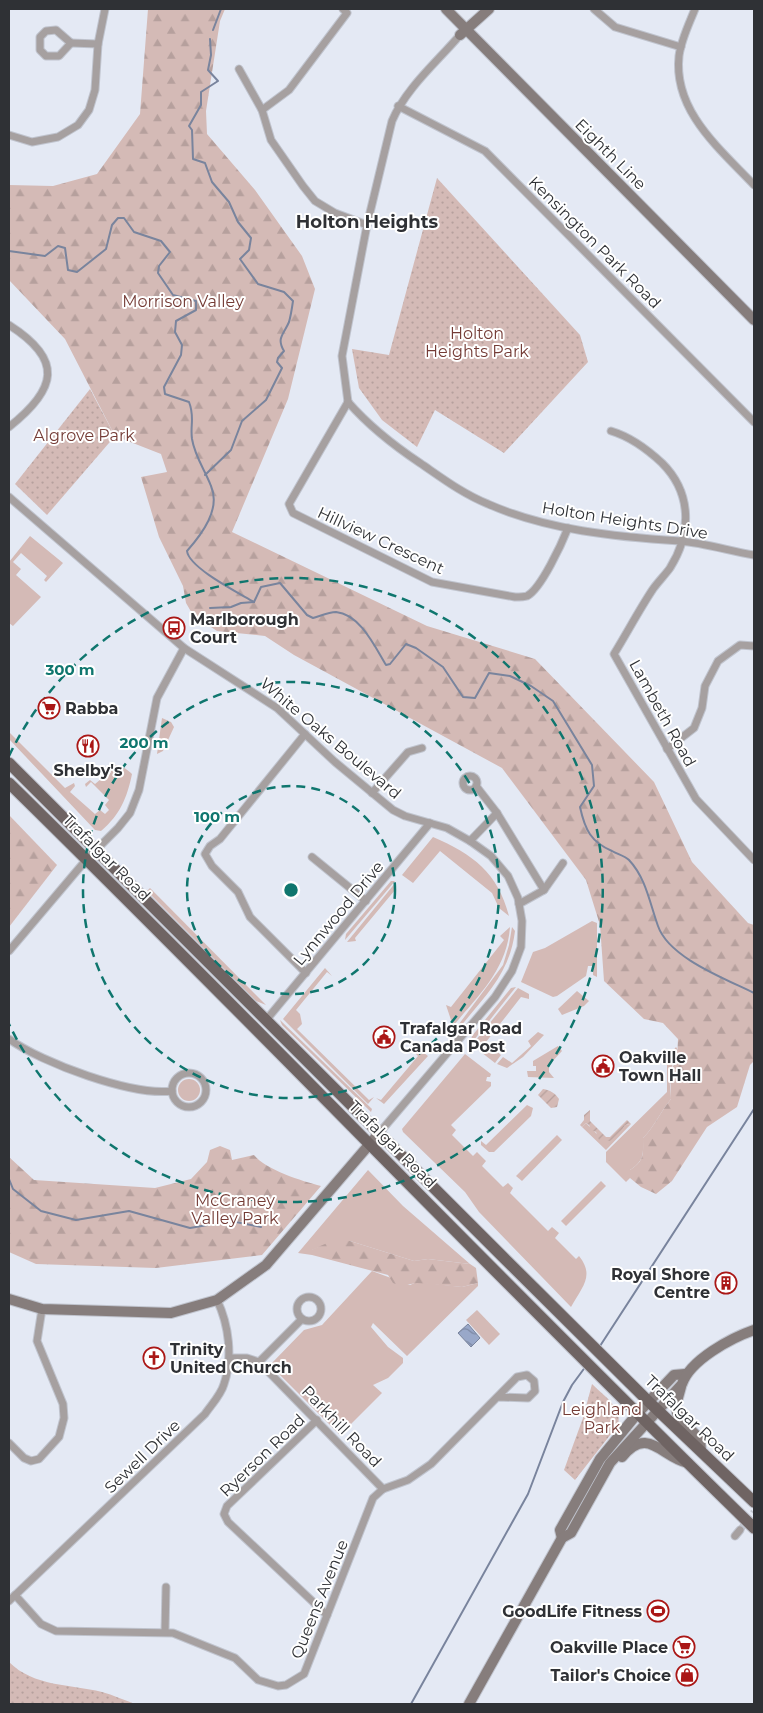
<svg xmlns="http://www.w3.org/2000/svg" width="763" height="1713" font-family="Montserrat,sans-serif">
  <defs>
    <pattern id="forest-firs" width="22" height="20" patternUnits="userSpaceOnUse" patternTransform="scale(1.25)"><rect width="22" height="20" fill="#d4bab6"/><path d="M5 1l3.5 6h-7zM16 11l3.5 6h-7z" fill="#b6a09d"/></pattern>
    <pattern id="park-dots" width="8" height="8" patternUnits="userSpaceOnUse" patternTransform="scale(1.25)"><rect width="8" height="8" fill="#d4bab6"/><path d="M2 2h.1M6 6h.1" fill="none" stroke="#b6a09d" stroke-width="1.8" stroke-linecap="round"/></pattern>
    <pattern id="garden-furrows" width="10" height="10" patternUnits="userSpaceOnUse" patternTransform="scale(1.25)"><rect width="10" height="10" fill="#d4bab6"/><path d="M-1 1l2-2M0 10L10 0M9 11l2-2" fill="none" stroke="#b6a09d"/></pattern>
    <pattern id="water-waves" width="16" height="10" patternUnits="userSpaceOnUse" patternTransform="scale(1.25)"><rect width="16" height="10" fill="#99a8c9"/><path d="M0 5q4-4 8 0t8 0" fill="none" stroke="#7d89a4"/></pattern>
  </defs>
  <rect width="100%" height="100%" fill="#e4e9f4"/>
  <g fill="#d4bab6">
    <polygon points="30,536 63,563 46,582 44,580 47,576 21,553 13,562 21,569 16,575 41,597 13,626 9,623 9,562"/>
    <polygon points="162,718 171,722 174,727 163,751 157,754"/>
    <path d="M9 732 65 788 74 783 75 786 70 792 95 814 100 810 105 814 109 810 105 805 109 800 91 782 86 787 85 784 90 780 95 784 101 779 103 780 111 772 106 768C116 761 125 767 132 774 127 798 120 815 101 831L95 830 9 739Z"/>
    <path d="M433 837C473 854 498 873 509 916L499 908 492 893 440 851 413 883 402 875Z"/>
    <polygon points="391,881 395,881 345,940 346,934"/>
    <polygon points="396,882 395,890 355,938 356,941 347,942"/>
    <polygon points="150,888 266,1005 256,1001 147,891"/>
    <polygon points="592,921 597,923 597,977 593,975 593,966 588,966 586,976 557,996 553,997 521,982 533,952 545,948"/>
    <path d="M510 927C507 969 479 995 453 1026L446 1005 451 1007 504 940 500 936Z"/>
    <path d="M512 927 515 931C510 973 486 995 460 1027L456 1028 503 965 509 945Z"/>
    <polygon points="325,968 332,976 327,972 296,1010 300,1014 302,1024 297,1029 369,1100 374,1097 368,1104 283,1019"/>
    <polygon points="516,987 470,1045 472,1036 511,988"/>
    <polygon points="518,988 529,994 529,999 521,997 486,1042 501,1055 495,1063 472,1045"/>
    <polygon points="577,991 589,1001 584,1006 562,1015 558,1009"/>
    <polygon points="280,1020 372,1109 371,1112 282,1025"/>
    <polygon points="538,1032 544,1035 523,1057 507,1068 497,1064 503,1057 512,1063 531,1046 528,1041"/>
    <polygon points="558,1046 562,1051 549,1065 549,1072 554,1078 528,1077 527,1071 536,1071 536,1066 533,1066 533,1061"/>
    <path d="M676 1047C683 1057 673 1061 671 1069 668 1079 671 1090 671 1099 660 1112 655 1126 643 1138 643 1154 645 1160 630 1170V1178L626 1182 606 1162V1152L667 1092V1065L664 1062Z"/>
    <polygon points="420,1050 428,1056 384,1104 376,1098 381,1100 418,1056 413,1051"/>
    <path d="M465 1054 491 1074 490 1077H487L486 1081 491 1082V1086L451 1125 456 1130 452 1135 473 1156 477 1152 486 1161 482 1166 503 1187 508 1183 513 1188 510 1193 548 1231 552 1227 559 1233 555 1238 576 1259 579 1256C595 1276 582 1287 571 1307L479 1212 465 1192 403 1132 402 1129Z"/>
    <circle cx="189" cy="1090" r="11"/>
    <polygon points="527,1105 533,1108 531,1116 494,1152 489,1152 481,1145 481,1141 486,1145"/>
    <polygon points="586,1123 598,1135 612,1139 619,1134 625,1125 631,1124 606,1150 582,1127"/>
    <polygon points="557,1135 562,1140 522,1181 516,1176"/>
    <polygon points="368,1170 403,1206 470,1264 428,1259 414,1261 350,1241 334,1241 312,1250 312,1255 298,1253"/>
    <polygon points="601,1181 606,1186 566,1226 561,1221"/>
    <polygon points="372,1271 410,1285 417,1282 462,1287 478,1283 478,1286 407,1356 373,1323 371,1327 388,1347 403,1358 403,1363 388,1378 373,1385 382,1393 340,1435 270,1365 304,1330 322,1325"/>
    <polygon points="477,1310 500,1334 489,1345 466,1320"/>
  </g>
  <g fill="url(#forest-firs)">
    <path d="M148 9H225L220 21 206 111 207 134 255 190 302 256 315 289 288 399 232 532 427 626 535 659 654 782 692 862 748 923 754 925V1061L750 1065 737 1107 707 1127 672 1181 656 1194 641 1187 630 1178V1170C645 1160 643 1154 643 1138 655 1126 660 1112 671 1099L670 1070 677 1061 678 1039 663 1023 644 1019 604 981 600 925 586 880 502 768 294 655 265 636 217 631 193 615 186 603 183 586 159 537 141 477 167 472 161 454 115 436 65 339 9 280V185L53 186 97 174 140 114Z"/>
    <polygon points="9,815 57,865 9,927"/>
    <path d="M220 1146 230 1150 232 1160 254 1155C266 1170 302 1181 321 1186L262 1255 156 1268 36 1264 9 1252V1157L34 1180 155 1188 191 1179 207 1162 210 1150Z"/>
    <polygon points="334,1240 350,1241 414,1261 428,1259 470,1264 476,1268 478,1283 462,1287 417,1283 399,1286 393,1283 388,1275 312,1255 311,1250"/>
  </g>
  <g fill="url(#park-dots)">
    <polygon points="437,178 580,335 588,362 504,453 435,410 417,447 382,420 359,388 352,349 389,355"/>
    <polygon points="90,389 115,436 47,515 15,484"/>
    <path d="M592 1384C603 1395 623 1408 618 1425L575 1480 564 1470 583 1418Z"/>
    <path d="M9 1662C34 1687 70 1684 102 1692 113 1695 124 1700 135 1704H9Z"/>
  </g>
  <g fill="url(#garden-furrows)">
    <path d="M543 1089C550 1090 555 1093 559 1099L557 1107 551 1108 538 1095Z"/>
    <polygon points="590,1110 590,1121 606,1137 610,1137 627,1120 631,1124 625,1125 620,1134 610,1141 599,1140 596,1132 591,1130 589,1125 586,1123 582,1127 580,1125 584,1120 584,1115"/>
  </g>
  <polygon fill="url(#water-waves)" stroke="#79849d" points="468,1324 480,1338 471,1347 458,1333"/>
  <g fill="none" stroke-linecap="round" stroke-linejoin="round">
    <g stroke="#79849d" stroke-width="2">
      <polyline points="213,30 221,9"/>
      <path d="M9 251 45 256 58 246 65 248 68 270 77 272 106 249 112 225 118 218H124L134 232 161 241 170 252 159 266 158 273 173 295 196 301V310L176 321 175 332 182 345 181 355 164 387 165 394 189 402C195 417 190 425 192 439 195 457 205 470 211 486 221 509 202 534 187 551 189 568 239 593 254 602L261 587 280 583 307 615 313 618C320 616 329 612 336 612 360 614 375 647 386 665L390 664 406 644 416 648 443 667 463 697 475 698 489 673 510 676 531 686 553 701 592 765 594 786 580 807C585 830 591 842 612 851 617 854 625 856 629 860 646 878 650 904 658 926 669 958 726 979 754 993"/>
      <path d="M205 475 231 450 242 421 266 400 282 368 277 362 278 358 284 351C276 338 284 334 289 322 291 315 292 308 293 301L284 292 258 284 240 259 249 250 251 238 238 222 229 202 212 182 205 163 193 159 192 130 189 126 201 105V92L218 81 208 70 211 55 210 39"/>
      <polyline points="210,608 231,607 241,603 254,602"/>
      <polyline points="9,1179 13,1189 41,1211 76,1220 129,1211 190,1228 231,1221 261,1227"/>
      <polyline points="600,1346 754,1109"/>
      <polyline points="411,1704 528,1494 563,1402 572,1385 586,1366"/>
    </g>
    <polyline stroke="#c0c4ce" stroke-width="7" stroke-dasharray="7 3.5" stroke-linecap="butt" points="740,1530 754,1512"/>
    <g stroke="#c0c4ce" stroke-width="9">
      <g id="street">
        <polyline points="594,9 615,27 681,47"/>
        <path d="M695 9C689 24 681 40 679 56 673 111 720 149 754 185"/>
        <polygon points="56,30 71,43 59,56 46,56 40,50 40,37 46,31"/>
        <polyline points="71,43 98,44"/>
        <polyline points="239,69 262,110 271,140 303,186 315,201 335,213 367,225"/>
        <polyline points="398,106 485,151 754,422"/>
        <polyline points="262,110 289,90 347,13 343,9"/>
        <polyline points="9,135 32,142 58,137 78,125 89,110 95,90 98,44 105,9"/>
        <path d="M9 325C64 360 57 389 9 427"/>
        <path d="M348 402 289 504 293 513 432 582 515 597C519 597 524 597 527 596 541 589 562 543 568 528"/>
        <path d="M348 402C369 426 393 445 420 463 442 478 463 494 488 504 547 530 616 537 680 541 704 543 730 551 754 555"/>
        <path d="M348 402 342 356 367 225 392 121C406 88 437 62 460 35"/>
        <path d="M611 431C631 437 647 449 662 463 692 493 692 533 670 568 665 575 658 582 653 589 639 610 627 633 614 654L696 799 754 860"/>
        <polyline points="9,497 184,648 277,708 335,762 393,810 405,816 447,828 470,841 491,856 508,876 518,898 522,921 521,947 512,971 495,997 380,1132"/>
        <polyline points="305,734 220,839 210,846 205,854 212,866 238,892 250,917 306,973"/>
        <polyline points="667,749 694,728 702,708 705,686 718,661 740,645 754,646"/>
        <circle cx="470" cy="783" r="7"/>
        <polyline points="476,786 497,813 544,890"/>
        <polyline points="372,793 408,752 422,748"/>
        <polyline points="470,841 497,813"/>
        <polyline points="312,857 366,901"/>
        <polyline points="519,904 544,890 563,863"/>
        <polyline points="9,951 86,860 118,828 130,813 139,790 157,698 184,648"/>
        <polyline points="267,1019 430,823"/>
        <path d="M9 1039C42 1063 132 1096 172 1091"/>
        <circle cx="189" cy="1090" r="17"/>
        <circle cx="309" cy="1309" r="12"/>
        <polyline points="230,1358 247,1358 259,1362 383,1489"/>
        <polyline points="259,1362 302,1319"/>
        <polyline points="317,1420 227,1506 224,1514 228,1522 327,1615"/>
        <polyline points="9,1443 24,1458 31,1461 39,1459 59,1437 64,1418 63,1404 37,1341 42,1309"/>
        <polyline points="735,1536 740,1530"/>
        <polyline points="15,1595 41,1624 56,1631 173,1633 235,1658 258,1680 278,1686 286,1685 304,1674 373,1498 383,1489 408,1480 431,1464 517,1377 527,1375 534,1381 535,1391 528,1398 498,1397"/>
        <path d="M9 1601 205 1414C211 1405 221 1395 224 1384 233 1358 229 1325 217 1300"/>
        <polyline points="165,1632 166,1587"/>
      </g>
    </g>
    <g stroke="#c0c4ce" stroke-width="12">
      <g id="secondary">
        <polyline points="446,9 754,320"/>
        <polyline points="460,35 489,9"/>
        <polyline points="9,1299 42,1309 171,1313 217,1300 266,1265 380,1132"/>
        <polyline points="681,1387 676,1405 677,1413 682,1421 700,1439 701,1451"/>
        <path d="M622 1457C648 1425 661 1457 688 1463"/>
        <polyline points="562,1538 560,1530 600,1459 637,1414 674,1375 685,1374"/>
        <path d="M469 1704 562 1538 571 1533 610 1463 682 1384C690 1360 731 1338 754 1330"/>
      </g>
    </g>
    <g stroke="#c0c4ce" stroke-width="13">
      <g id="primary">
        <polyline points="9,763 503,1257 648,1401 754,1502"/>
        <path d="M9 783C260 1029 502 1283 754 1528"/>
      </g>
    </g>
    <use href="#street" stroke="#a6a0a0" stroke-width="7"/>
    <use href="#secondary" stroke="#867d7c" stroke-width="10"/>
    <use href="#primary" stroke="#6f6463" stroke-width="11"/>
  </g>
  <g fill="none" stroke="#0f766e" stroke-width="2.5" stroke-dasharray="9 6">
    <circle cx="291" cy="890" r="104"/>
    <circle cx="291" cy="890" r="208"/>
    <path d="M9 756A312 312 0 1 1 9 1024"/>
  </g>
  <defs>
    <g id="bus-ring" transform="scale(1.125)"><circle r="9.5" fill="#fff" stroke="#aa1716" stroke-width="1.5"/><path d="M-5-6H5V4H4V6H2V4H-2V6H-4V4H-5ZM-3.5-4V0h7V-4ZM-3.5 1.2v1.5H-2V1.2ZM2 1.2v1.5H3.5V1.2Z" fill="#aa1716"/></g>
    <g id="supermarket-ring" transform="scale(1.125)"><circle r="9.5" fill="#fff" stroke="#aa1716" stroke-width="1.5"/><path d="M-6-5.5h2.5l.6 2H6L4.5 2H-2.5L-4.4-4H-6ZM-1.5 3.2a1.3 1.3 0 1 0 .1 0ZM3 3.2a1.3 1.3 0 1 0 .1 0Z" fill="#aa1716"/></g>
    <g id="restaurant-ring" transform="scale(1.125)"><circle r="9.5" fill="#fff" stroke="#aa1716" stroke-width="1.5"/><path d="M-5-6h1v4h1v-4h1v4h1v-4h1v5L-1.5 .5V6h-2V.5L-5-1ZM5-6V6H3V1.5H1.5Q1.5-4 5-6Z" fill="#aa1716"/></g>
    <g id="civic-ring" transform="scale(1.125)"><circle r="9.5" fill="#fff" stroke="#aa1716" stroke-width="1.5"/><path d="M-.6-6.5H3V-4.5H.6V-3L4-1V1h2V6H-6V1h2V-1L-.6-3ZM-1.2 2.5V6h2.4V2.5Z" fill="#aa1716"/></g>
    <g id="building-ring" transform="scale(1.125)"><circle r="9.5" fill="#fff" stroke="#aa1716" stroke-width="1.5"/><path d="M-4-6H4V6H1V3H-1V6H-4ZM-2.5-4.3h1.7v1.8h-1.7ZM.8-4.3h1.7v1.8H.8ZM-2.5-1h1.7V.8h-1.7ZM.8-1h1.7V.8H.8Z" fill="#aa1716"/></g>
    <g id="church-ring" transform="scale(1.125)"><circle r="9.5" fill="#fff" stroke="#aa1716" stroke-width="1.5"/><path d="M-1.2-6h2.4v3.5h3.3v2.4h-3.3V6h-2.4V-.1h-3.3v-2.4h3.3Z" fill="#aa1716"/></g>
    <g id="stadium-ring" transform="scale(1.125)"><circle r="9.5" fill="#fff" stroke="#aa1716" stroke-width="1.5"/><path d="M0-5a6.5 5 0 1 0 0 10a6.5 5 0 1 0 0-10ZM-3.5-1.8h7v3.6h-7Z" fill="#aa1716"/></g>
    <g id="shop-ring" transform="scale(1.125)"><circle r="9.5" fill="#fff" stroke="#aa1716" stroke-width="1.5"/><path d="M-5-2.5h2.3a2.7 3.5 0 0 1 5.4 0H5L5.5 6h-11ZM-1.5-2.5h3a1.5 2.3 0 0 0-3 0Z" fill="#aa1716"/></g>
  </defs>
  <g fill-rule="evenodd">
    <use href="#bus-ring" x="174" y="628"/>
    <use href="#supermarket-ring" x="49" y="708"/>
    <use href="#restaurant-ring" x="88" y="746"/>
    <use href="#civic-ring" x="384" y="1037"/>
    <use href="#civic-ring" x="603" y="1066"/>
    <use href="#building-ring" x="726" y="1283"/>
    <use href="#church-ring" x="154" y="1358"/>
    <use href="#stadium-ring" x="658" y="1611"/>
    <use href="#supermarket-ring" x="684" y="1647"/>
    <use href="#shop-ring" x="687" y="1675"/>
  </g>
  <g text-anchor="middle" stroke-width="4" stroke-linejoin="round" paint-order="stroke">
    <g font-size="16" fill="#2f3135" stroke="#fff">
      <text transform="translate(611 154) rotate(45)" y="6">Eighth Line</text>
      <text transform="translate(595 242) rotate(45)" y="6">Kensington Park Road</text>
      <text transform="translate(625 520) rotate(9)" y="6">Holton Heights Drive</text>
      <text transform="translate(381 540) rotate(25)" y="6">Hillview Crescent</text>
      <text transform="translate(663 713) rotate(61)" y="6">Lambeth Road</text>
      <text transform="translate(331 738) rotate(40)" y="6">White Oaks Boulevard</text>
      <text transform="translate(107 857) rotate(45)" y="6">Trafalgar Road</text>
      <text transform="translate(338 913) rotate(-50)" y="6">Lynnwood Drive</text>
      <text transform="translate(393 1144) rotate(45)" y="6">Trafalgar Road</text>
      <text transform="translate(690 1418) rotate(44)" y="6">Trafalgar Road</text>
      <text transform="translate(342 1426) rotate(46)" y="6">Parkhill Road</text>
      <text transform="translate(262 1455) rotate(-44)" y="6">Ryerson Road</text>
      <text transform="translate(142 1456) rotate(-44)" y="6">Sewell Drive</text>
      <text transform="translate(319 1599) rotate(-68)" y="6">Queens Avenue</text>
    </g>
    <g font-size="16" fill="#743b35" stroke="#fff">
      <text x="183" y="307">Morrison Valley</text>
      <text x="477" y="339">Holton<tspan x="477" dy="18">Heights Park</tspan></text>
      <text x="84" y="441">Algrove Park</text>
      <text x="235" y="1206">McCraney<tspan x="235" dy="18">Valley Park</tspan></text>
      <text x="602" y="1415">Leighland<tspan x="602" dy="18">Park</tspan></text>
    </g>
    <g font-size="16" font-weight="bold" fill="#2f3135" stroke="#fff" text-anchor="start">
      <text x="190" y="625">Marlborough<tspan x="190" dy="18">Court</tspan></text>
      <text x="65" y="714">Rabba</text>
      <text x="88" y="776" text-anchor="middle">Shelby's</text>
      <text x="400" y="1034">Trafalgar Road<tspan x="400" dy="18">Canada Post</tspan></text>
      <text x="619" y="1063">Oakville<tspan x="619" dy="18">Town Hall</tspan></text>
      <text x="710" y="1280" text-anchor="end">Royal Shore<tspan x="710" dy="18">Centre</tspan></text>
      <text x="170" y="1355">Trinity<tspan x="170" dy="18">United Church</tspan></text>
      <text x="642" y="1617" text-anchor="end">GoodLife Fitness</text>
      <text x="668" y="1653" text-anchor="end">Oakville Place</text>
      <text x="671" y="1681" text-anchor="end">Tailor's Choice</text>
    </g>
    <g font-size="18" font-weight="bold" fill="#2f3135" stroke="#fff">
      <text x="367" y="228">Holton Heights</text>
    </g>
  </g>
  <circle cx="291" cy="890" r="8" fill="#0f766e" stroke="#fff" stroke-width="2.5"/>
  <g font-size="15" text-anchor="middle" font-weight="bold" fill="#0f766e" stroke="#fff" stroke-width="4" stroke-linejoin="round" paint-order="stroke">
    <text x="70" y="675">300 m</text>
    <text x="144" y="748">200 m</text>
    <text x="217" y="822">100 m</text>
  </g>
  <rect width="763" height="1713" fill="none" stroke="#2f3135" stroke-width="20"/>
</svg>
